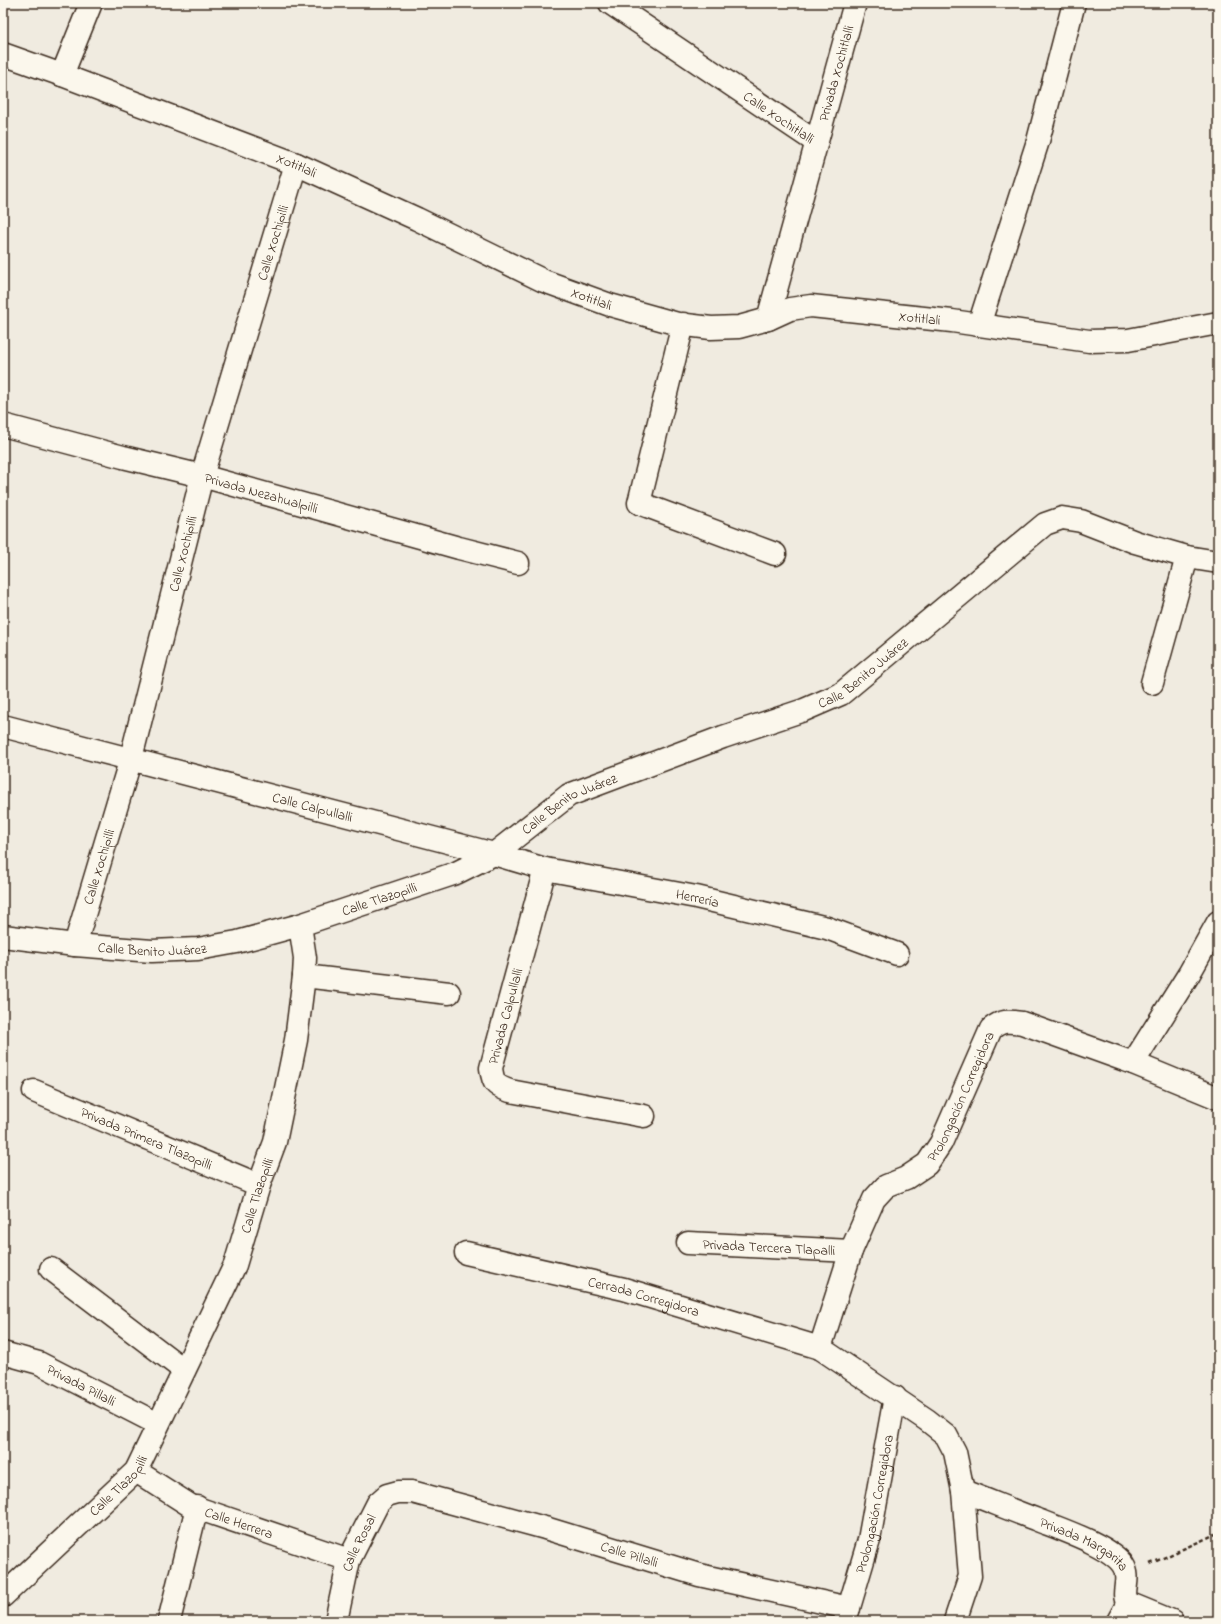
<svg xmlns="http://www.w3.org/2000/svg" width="1221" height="1624" font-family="'Indie Flower',sans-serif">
  <rect width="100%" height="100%" fill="#f0ebe0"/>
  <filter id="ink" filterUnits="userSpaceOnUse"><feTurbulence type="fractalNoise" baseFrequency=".025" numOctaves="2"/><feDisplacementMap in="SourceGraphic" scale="8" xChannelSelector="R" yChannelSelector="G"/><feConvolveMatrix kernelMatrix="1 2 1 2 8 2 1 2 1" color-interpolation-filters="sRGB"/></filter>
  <g filter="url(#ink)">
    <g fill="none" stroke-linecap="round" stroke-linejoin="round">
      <g stroke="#3b2a1e" stroke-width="25">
        <g id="minor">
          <path id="s1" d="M610 3 816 142"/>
          <path id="s2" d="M3 54 62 75 296 164 417 219 544 281 610 305 678 324 711 328 739 327 768 319 790 309 811 306 952 321 1089 341 1128 340 1218 323"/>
          <polyline points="62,75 91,3"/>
          <path id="s3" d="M768 319 855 3"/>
          <polyline points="683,324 639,503 775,554"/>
          <polyline points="979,325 1038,141 1074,3"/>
          <path id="s4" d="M3 425 123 457 202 476 459 548 518 563"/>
          <polyline points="1152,683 1187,557"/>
          <path id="s5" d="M3 726 494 854 545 869 696 897 827 928 897 954"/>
          <path d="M545 869 491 1068C493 1083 495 1086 510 1091L644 1116"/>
          <path id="s6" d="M3 936 75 945 152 951 198 949 237 942 300 925"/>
          <path id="s7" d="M75 945 131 758 202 476 296 164"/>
          <polyline points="304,976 449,993"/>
          <polyline points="1133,1063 1189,974 1218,922"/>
          <path id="s8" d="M34 1091 259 1185"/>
          <path id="s9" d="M688 1243 851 1251"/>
          <path id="s10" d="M466 1253 624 1289 820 1348 927 1420 946 1435 955 1452 963 1491 970 1576 955 1621"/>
          <polyline points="51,1269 184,1370"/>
          <path id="s11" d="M820 1348 851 1251 874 1199 886 1186 906 1178 927 1164 941 1143 991 1029C1002 1020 1008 1021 1022 1023L1133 1063 1218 1098"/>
          <path id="s12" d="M3 1353 39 1363 158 1424"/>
          <path id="s13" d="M136 1471 191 1506 349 1560"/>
          <path id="s14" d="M963 1491C987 1500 1011 1510 1035 1519 1057 1528 1110 1545 1123 1565 1132 1579 1120 1593 1128 1603L1172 1621"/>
          <path id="s15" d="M3 1596 136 1471 235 1265 259 1185 275 1142 296 1040 304 976 305 958 300 925 456 873 494 854 569 795 723 737 804 710 841 694 1045 524 1062 518 1081 521 1135 542 1187 557 1218 562"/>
          <polyline points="169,1621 197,1507"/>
          <path id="s16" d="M336 1621 349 1560 378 1503 387 1495 398 1492H412L545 1528 699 1575 849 1608"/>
          <path id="s17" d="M845 1621 869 1540 895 1397"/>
          <polyline points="1118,1621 1128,1603"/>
        </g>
      </g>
      <polyline stroke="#3b2a1e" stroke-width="2.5" stroke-dasharray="4 3" stroke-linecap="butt" points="1150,1564 1218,1533"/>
      <use href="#minor" stroke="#fbf7ec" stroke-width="22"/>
    </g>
  </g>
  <g text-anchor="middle" stroke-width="3.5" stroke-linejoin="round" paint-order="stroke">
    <g font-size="14" fill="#3b2a1e" stroke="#fbf7ec">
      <text dy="5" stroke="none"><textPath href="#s3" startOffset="255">Privada Xochitlalli</textPath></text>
      <text dy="5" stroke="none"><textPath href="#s1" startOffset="204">Calle Xochitlalli</textPath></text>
      <text dy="5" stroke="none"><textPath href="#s2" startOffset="314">Xotitlali</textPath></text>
      <text dy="5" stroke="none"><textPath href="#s7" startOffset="730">Calle Xochipilli</textPath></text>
      <text dy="5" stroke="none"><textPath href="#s2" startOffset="638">Xotitlali</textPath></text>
      <text dy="5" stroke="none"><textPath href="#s2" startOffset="974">Xotitlali</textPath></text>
      <text dy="5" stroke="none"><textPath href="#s4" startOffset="267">Privada Nezahualpilli</textPath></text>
      <text dy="5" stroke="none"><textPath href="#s7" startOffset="406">Calle Xochipilli</textPath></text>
      <text dy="5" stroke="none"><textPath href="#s15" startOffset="1383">Calle Benito Juárez</textPath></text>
      <text dy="5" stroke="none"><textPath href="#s15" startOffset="1059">Calle Benito Juárez</textPath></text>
      <text dy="5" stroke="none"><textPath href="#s5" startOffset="320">Calle Calpullalli</textPath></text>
      <text dy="5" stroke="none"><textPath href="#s7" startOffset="82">Calle Xochipilli</textPath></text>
      <text dy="5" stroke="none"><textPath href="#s5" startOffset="716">Herrería</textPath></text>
      <text dy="5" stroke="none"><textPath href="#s15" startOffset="844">Calle Tlazopilli</textPath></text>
      <text dy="5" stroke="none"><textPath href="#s6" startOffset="150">Calle Benito Juárez</textPath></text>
      <text transform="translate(505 1016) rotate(-75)" y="5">Privada Calpullalli</text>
      <text dy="5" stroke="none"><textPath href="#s11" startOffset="299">Prolongación Corregidora</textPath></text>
      <text dy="5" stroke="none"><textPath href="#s8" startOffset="122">Privada Primera Tlazopilli</textPath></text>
      <text dy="5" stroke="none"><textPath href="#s15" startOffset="484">Calle Tlazopilli</textPath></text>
      <text dy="5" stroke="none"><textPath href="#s9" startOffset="81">Privada Tercera Tlapalli</textPath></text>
      <text dy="5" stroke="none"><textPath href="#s10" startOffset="183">Cerrada Corregidora</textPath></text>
      <text dy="5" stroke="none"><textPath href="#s12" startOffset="85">Privada Pillalli</textPath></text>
      <text dy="5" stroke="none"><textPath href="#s15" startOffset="160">Calle Tlazopilli</textPath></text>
      <text dy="5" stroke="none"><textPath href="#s17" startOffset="121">Prolongación Corregidora</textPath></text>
      <text dy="5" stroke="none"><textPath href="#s13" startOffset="116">Calle Herrera</textPath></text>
      <text dy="5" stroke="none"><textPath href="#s16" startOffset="82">Calle Rosal</textPath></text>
      <text dy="5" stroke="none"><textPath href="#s14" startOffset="133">Privada Margarita</textPath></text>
      <text dy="5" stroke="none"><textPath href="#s16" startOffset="390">Calle Pillalli</textPath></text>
    </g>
  </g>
  <rect width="1221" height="1624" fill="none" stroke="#fbf7ec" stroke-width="16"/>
  <rect x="8" y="8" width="1205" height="1608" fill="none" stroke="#3b2a1e" stroke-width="1.5" filter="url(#ink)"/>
</svg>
